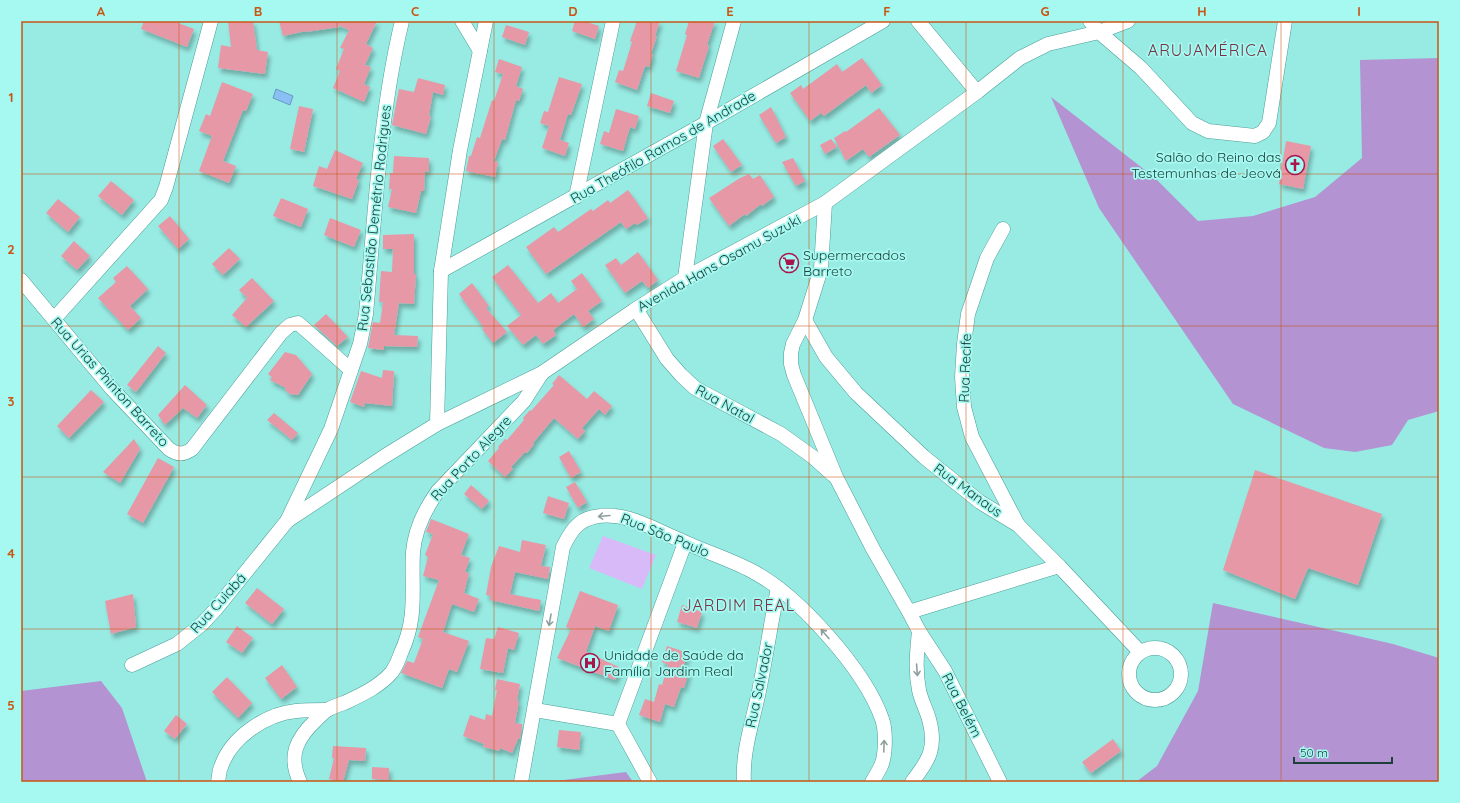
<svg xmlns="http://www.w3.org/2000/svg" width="1460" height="803" font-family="Quicksand,sans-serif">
  <defs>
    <filter id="shadow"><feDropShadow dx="2.5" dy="4.5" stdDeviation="2" flood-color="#0004"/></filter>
  </defs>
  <rect width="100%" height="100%" fill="#98ebe3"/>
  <polygon fill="#d9baf8" points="603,536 656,555 642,589 589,568"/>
  <g fill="#b393d1">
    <polygon points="1439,58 1439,411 1408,420 1392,445 1355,452 1324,448 1233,404 1099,208 1051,97 1154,177 1198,221 1253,216 1315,197 1362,158 1360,60"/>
    <polygon points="1213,603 1393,644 1439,658 1439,782 1136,782 1157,766 1198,691"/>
    <polygon points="101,681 122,708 147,782 21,782 21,691"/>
    <polygon points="626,772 633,782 548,782"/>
  </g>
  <polygon fill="#88c0f5" stroke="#689abe" points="276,89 293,96 290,105 273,98"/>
  <g fill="#e698a6" filter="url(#shadow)">
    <polygon points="144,21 173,21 194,29 187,47 141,29"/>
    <polygon points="228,21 253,21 257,50 268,52 265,74 218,68 221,45 231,47"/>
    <polygon points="279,21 377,21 366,44 373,48 365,65 371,67 364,84 370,87 364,102 333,88 340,71 336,69 344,49 340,48 349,30 338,25 339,27 306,32 306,31 283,36"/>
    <polygon points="575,21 584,21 599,26 595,39 572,31"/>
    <polygon points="637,21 660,21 655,36 657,36 651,54 653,54 649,67 645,66 637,90 615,82 619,70 623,71 632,42 630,41"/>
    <polygon points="689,21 715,21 707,45 709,46 699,78 676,71 687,35 685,34"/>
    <polygon points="506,25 529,32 525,45 502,37"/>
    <polygon points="862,58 882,85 871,93 866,85 824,116 821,113 810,121 790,93 801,85 803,89 837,64 842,72"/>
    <polygon points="499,59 522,67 516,86 523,89 519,101 516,100 505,140 502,139 494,161 498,162 495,177 466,171 469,156 471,156 477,137 480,138 492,100 494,101 503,74 495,72"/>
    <polygon points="559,77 582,84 571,115 568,114 560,140 569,143 565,156 542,148 549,126 540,123 544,111 548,112"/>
    <polygon points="418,78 445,85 443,95 433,92 429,116 431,117 426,134 392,125 399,89 414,92"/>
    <polygon points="222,82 253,94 246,111 243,110 223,161 236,166 229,183 199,171 212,136 199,131 206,114 210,116"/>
    <polygon points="651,93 674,101 670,113 647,106"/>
    <polygon points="299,106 313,109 304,152 290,149"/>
    <polygon points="771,107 786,137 776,143 759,115"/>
    <polygon points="879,108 900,135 869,157 863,149 846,161 834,138 845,131 846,132"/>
    <polygon points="616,109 639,116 635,129 630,127 623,151 600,144 604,131 609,133"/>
    <polygon points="723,139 742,165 731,172 713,146"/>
    <polygon points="831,139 837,147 825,154 820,145"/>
    <polygon points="1286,141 1311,146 1303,189 1279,184"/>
    <polygon points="335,150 363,163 356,179 359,180 352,199 313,186 319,166 327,169"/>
    <polygon points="394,156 429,158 429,172 425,171 424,191 421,191 416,213 388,207 392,189 389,189 390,173 393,173"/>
    <polygon points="793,158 805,181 796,186 782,162"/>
    <polygon points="749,174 753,179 760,175 774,197 762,206 761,204 746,216 745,214 729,226 709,198 740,178"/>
    <polygon points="111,181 134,200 122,215 98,196"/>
    <polygon points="628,190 648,218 637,225 635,223 626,229 621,222 546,274 526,247 554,227 558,232 591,209 593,211 608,200 610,203"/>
    <polygon points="281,198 308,209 301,227 273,216"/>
    <polygon points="58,199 80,217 68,232 46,213"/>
    <polygon points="170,216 189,239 178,249 158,226"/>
    <polygon points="330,218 361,230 354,247 324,235"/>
    <polygon points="414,234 414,274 416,274 414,304 399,303 394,335 418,336 417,347 384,346 384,350 368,348 373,322 380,323 383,302 379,302 381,271 392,272 393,249 383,249 383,235"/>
    <polygon points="74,241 90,256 77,270 61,256"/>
    <polygon points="229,248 240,259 223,275 212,264"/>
    <polygon points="638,252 658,280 648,288 642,281 625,293 605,265 616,258 621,265"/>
    <polygon points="508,265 538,303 551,293 558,303 577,289 571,281 582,273 602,301 588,311 594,319 583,327 574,314 553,330 556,335 543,344 536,335 523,345 507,326 521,315 492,277"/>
    <polygon points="127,266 148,289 130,306 141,318 128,330 98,298 116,282 113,278"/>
    <polygon points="252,278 274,301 246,327 232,315 247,298 239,290"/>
    <polygon points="472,283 489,306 486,308 507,332 493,343 482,329 484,328 459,294"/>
    <polygon points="326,314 348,337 337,346 314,325"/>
    <polygon points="158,346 166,353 136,392 127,385"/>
    <polygon points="285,352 296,355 312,374 298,395 290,394 285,390 286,388 270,380 272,377 268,374"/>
    <polygon points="383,370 394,371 392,406 365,403 364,407 350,402 361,371 382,378"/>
    <polygon points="559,375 587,399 594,391 612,406 605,415 599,409 582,428 585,431 578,439 554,418 533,443 534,444 527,453 525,452 511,467 513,469 505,477 488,461 499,448 498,447 505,439 507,440 524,420 523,418 530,410 531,411 554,385 552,384"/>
    <polygon points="185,385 207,405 197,418 183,408 165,425 158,415"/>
    <polygon points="91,390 104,402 69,438 57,426"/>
    <polygon points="274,413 298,433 292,440 267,420"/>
    <polygon points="134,439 140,449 120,483 103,472"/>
    <polygon points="569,451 581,472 571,478 559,457"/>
    <polygon points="158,458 174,467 143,523 127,514"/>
    <polygon points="1255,470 1382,514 1358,585 1308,568 1295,599 1223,570"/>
    <polygon points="575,482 587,502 578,508 566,487"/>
    <polygon points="471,485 489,501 482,509 464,494"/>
    <polygon points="548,496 569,503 564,519 543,513"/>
    <polygon points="431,519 469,534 461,555 470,558 465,572 469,573 464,593 479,599 474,612 452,604 443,632 469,641 457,672 449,669 442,688 401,673 407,661 414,663 423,639 418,637 439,580 423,576 428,557 425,555 433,534 426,532"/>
    <polygon points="522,540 546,545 541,566 550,567 548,579 515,572 510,594 541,600 539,611 490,600 491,596 486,595 491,567 499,546 520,552"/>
    <polygon points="257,588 284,609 272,624 245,603"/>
    <polygon points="580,591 618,605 609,631 595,626 586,652 621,668 615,680 557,658 571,629 566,627"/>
    <polygon points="133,594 136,627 111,634 105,601"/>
    <polygon points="682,605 702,612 697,628 677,622"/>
    <polygon points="237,626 253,638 242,653 226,642"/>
    <polygon points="498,627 519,633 514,650 508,648 503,673 480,669 486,638 494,639"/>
    <polygon points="667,646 688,653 682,670 689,672 684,688 681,687 674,707 665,704 660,722 639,715 645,699 654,702 659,684 662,685 668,665 662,662"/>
    <polygon points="282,665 297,687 281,699 265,678"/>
    <polygon points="227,677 252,703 238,718 212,692"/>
    <polygon points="497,679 520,684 517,701 519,701 515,723 522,724 522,727 520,739 518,739 512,753 500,748 500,751 483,747 484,744 463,736 470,715 485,720 486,714 492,716 497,690 495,690"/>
    <polygon points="176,715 187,724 175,739 164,731"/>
    <polygon points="559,730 581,732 579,750 557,747"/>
    <polygon points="1113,739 1121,751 1091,773 1082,762"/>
    <polygon points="333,746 366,748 365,761 349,760 343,782 329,779 334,758 332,758"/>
    <polygon points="372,767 389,768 389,780 372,779"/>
  </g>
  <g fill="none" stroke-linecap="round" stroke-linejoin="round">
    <g stroke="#4b9e97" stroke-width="15">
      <g id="minor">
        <polyline points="462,21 480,51"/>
        <polyline points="918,21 977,92"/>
        <polyline points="1090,21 1099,32 1141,68 1192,123 1208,131 1255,136 1263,132 1269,123 1285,21"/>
        <polyline points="576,197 613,21"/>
        <polyline points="825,203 821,269 805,320 793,344 791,353 791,364 794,375 836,477 873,549 909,612 919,631 945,671 1000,782"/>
        <polyline points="1003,229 987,258 968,314 964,344 962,377 964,407 972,437 1018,525"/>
        <polyline points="441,271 706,123 883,21"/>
        <polyline points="685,278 706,123 734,21"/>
        <path d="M21 280 112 389 169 449C178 455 183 455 192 449L281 333 290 325 298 323 351 370"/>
        <polyline points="636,309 667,359 681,375 695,388 781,434 813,457 833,475"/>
        <polyline points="54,319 161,200 166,187 211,21"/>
        <polyline points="805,320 826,357 856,393 924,457 980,502 1018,525 1059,566 1140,652"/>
        <polyline points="437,424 441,271 460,150 486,21"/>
        <polyline points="287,521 385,456 437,424 542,373 636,309 685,278 825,203 977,92 1020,58 1048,44 1099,32 1128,21"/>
        <polyline points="909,612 1059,566"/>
        <circle cx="1155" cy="674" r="26"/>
        <path d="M132 665 177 644 202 624 215 610 287 521 331 429 360 344 366 314C375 216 379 117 402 21"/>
        <polyline points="535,710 618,724"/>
        <path d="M218 782C219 777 219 771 221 767 231 737 266 714 296 711 306 710 317 710 327 710"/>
        <path d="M300 782C288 756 296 739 316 720 319 717 323 713 327 710 332 707 338 705 344 703 361 695 379 687 392 672 396 666 399 659 401 653 418 616 411 590 413 552 415 529 425 509 438 491L524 401 542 373"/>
        <path d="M521 782 563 547C570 533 577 520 594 517 624 510 653 529 680 540 703 551 729 559 752 571 798 595 865 670 882 719 886 730 886 755 881 766 878 772 875 777 872 782"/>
        <polyline points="650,782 618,724 685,543"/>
        <path d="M744 782C742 751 753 721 759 691 766 657 771 622 778 588"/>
        <path d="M912 782C929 760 937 748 929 719 926 709 921 700 919 690 915 670 917 651 919 631"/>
      </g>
    </g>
    <use href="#minor" stroke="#fff" stroke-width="14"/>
  </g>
  <defs><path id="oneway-shaft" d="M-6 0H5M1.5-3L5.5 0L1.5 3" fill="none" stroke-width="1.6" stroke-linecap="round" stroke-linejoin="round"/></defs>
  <g stroke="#8ea09e">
    <use href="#oneway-shaft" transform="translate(604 516) rotate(175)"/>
    <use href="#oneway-shaft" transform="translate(550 620) rotate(100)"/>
    <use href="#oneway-shaft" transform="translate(825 634) rotate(-131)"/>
    <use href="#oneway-shaft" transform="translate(917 670) rotate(86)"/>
    <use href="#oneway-shaft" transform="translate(884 746) rotate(-88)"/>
  </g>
  <path fill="none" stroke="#ca5513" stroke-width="1" stroke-opacity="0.55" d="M179 21V782M337 21V782M494 21V782M651 21V782M809 21V782M966 21V782M1123 21V782M1281 21V782M21 174H1439M21 326H1439M21 477H1439M21 629H1439"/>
  <defs>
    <g id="church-ring" transform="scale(1)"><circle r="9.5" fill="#a5f9f0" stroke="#a9154b" stroke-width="1.5"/><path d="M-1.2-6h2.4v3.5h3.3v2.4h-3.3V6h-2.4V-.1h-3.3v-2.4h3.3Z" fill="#a9154b"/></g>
    <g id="supermarket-ring" transform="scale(1)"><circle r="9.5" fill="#a5f9f0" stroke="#a9154b" stroke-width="1.5"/><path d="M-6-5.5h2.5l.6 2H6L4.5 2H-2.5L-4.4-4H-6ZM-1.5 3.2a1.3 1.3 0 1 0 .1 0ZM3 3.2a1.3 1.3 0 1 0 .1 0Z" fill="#a9154b"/></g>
    <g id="hospital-ring" transform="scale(1)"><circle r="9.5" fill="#a5f9f0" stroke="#a9154b" stroke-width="1.5"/><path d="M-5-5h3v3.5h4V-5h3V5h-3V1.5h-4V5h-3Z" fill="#a9154b"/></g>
  </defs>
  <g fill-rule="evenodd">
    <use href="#church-ring" x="1295" y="165"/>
    <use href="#supermarket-ring" x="789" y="263"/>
    <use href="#hospital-ring" x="590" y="663"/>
  </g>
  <g text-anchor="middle" stroke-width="3.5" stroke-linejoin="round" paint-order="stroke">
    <g font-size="14" fill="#1d403c" stroke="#a5f9f0">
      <text transform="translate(663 147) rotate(-30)" y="5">Rua Theófilo Ramos de Andrade</text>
      <text transform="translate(374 218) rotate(-84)" y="5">Rua Sebastião Demétrio Rodrigues</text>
      <text transform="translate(719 263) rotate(-29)" y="5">Avenida Hans Osamu Suzuki</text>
      <text transform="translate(965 368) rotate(-88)" y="5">Rua Recife</text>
      <text transform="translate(110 382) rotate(48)" y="5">Rua Urias Phinton Barreto</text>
      <text transform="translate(725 404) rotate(29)" y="5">Rua Natal</text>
      <text transform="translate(471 458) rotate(-47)" y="5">Rua Porto Alegre</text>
      <text transform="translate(968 490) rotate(36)" y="5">Rua Manaus</text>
      <text transform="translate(665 535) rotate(22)" y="5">Rua São Paulo</text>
      <text transform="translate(218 603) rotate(-48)" y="5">Rua Cuiabá</text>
      <text transform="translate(759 685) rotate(-78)" y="5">Rua Salvador</text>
      <text transform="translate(962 705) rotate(63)" y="5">Rua Belém</text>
    </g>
    <g font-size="14" fill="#1d403c" stroke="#a5f9f0" text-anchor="start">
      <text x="1281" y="162" text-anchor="end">Salão do Reino das<tspan x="1281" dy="16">Testemunhas de Jeová</tspan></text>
      <text x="803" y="260">Supermercados<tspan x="803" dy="16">Barreto</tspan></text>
      <text x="604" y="660">Unidade de Saúde da<tspan x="604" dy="16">Família Jardim Real</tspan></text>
    </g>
    <g font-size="16" letter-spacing="1" fill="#793243" stroke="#a5f9f0">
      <text x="1208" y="56">ARUJAMÉRICA</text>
      <text x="739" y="611">JARDIM REAL</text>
    </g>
  </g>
  <rect width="1460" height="803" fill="none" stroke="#a5f9f0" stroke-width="44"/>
  <path d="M1294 757v6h98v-6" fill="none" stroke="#1d403c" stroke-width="2"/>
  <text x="1300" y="757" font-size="12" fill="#1d403c" stroke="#a5f9f0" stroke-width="3" paint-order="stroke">50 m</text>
  <rect x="22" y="22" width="1416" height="759" fill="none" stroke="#ca5513" stroke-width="1.5"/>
  <g font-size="13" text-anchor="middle" font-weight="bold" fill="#ca5513">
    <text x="101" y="16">A</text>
    <text x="258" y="16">B</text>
    <text x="415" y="16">C</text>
    <text x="573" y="16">D</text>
    <text x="730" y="16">E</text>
    <text x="887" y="16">F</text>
    <text x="1045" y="16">G</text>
    <text x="1202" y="16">H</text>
    <text x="1359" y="16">I</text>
    <text x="11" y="102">1</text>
    <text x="11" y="254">2</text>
    <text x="11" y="406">3</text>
    <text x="11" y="558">4</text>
    <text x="11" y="710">5</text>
  </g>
</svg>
